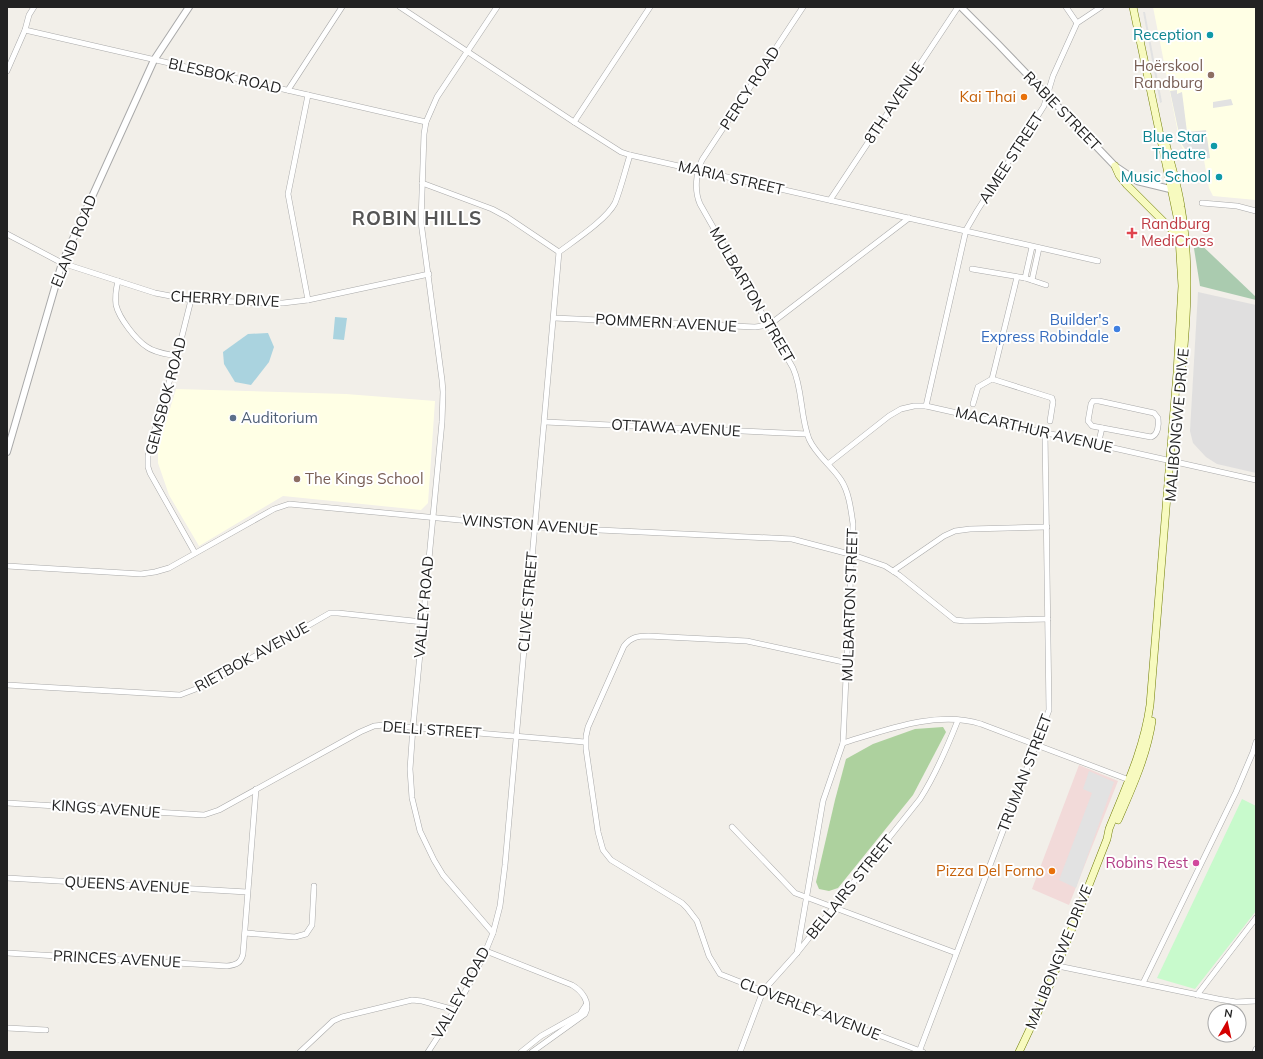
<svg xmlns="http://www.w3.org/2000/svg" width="1263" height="1059" font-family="Mulish,sans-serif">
  <rect width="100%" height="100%" fill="#f2efe9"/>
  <polygon fill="#e0dfdf" points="1198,292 1256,305 1256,473 1217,464 1206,457 1193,443 1190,431"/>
  <polygon fill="#f2dad9" points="1079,765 1118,781 1069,905 1032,889"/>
  <g fill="#ffffe5">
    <polygon points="1153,7 1256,7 1256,200 1213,196 1209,188 1204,160 1189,161 1180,143"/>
    <polygon points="176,389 346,394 435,401 428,503 421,510 283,496 199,546 169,495 158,463 158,448"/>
  </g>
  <polygon fill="#add19e" points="943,727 946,732 913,795 838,888 829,891 819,889 816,882 835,800 846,759 873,744 915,729"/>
  <polygon fill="#aacbaf" points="1192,236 1256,297 1256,300 1200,286"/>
  <polygon fill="#c8facc" points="1242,799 1256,806 1256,911 1195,989 1157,978"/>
  <g fill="#e2e2e2">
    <polygon points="1143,12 1145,12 1162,102 1160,103"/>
    <polygon points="1177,90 1177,94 1182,92 1187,132 1206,130 1210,158 1193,161 1181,143 1170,91"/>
    <polygon points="1231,99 1233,105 1213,108 1213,102"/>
    <polygon points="1089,771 1114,782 1076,888 1059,880 1092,793 1083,789"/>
  </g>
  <g fill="#aad3df">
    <polygon points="335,317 347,318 344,340 333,339"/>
    <polygon points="268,333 274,347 269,362 251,385 235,382 224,364 223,352 248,334"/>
  </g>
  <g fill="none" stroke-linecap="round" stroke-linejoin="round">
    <g stroke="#a9a9a9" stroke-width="6">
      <g id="minor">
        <polyline points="400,7 574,122 621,152 630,155 1098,261"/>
        <polyline points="1066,7 1077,23"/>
        <polyline points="25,30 426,122"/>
        <polyline points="7,71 25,30 29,15 34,7"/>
        <polyline points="288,90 342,7"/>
        <polyline points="574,122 650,7"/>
        <polyline points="422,183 492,209 507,217 559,252"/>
        <polyline points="830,200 958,7"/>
        <polyline points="1202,203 1237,206 1256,211"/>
        <polyline points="7,234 62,263 155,293 191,300 263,303 283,303 308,300 429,274"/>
        <polyline points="972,269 1025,278 1046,285"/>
        <polyline points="1025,278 1032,247"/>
        <polyline points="1032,280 1039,248"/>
        <path d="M118 281C116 289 115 297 116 305 119 318 136 340 147 347 155 353 167 354 177 356"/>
        <polyline points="191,300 177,356 151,442 148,456 148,467 150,473 195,553"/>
        <polyline points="308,300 288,194 308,95"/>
        <polyline points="554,318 755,327 769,325 909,218"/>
        <polyline points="992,379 1017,277"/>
        <path d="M1093 401H1099L1154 413 1158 418C1159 425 1158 435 1151 437L1092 426 1088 421 1091 404Z"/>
        <polyline points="973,404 978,387 992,379 1052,398 1053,402 1050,421"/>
        <polyline points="926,406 966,230 977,211 1044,106 1053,76 1077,23 1101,7"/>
        <polyline points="545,422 807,434"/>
        <polyline points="1098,445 1102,428"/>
        <polyline points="828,464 889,416 901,409 914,406 926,406 1256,480"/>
        <polyline points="7,566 141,574 155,572 169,568 274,509 289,504 535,527 792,539 853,555 885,566 899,575 955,620 965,621 1048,619"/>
        <polyline points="893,571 944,536 955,531 970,529 1047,527"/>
        <path d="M848 663 747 641 648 636C638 636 631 637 624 646L588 727 586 736V749L598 832 603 850 611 860 682 903 687 908 697 921 709 956 720 974 763 991 923 1052"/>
        <polyline points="7,685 180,695 201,687 330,613 338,613 423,622"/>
        <path d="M843 743C886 730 937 710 981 724L1132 781"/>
        <polyline points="7,803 204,815 219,810 360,732 374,726 384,725 585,742"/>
        <polyline points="732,827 795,893 956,953"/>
        <polyline points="7,878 247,892"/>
        <polyline points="245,933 295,937 306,934 312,925 314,886"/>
        <path d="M493 933 500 906 505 865 559 252C575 240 606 220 615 203 621 188 625 171 630 155"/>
        <path d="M486 951 572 985C582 991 591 1002 585 1014L532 1052"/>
        <path d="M7 953 227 966C236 965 241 963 243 954L256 789"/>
        <path d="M797 953 823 801 843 743 853 524C851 510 849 492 841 480 832 466 816 455 809 439 800 416 803 390 793 368L700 204C694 190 696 173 702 160L803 7"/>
        <polyline points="1058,966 1218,999 1236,1002 1256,1001"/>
        <polyline points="1143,983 1236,792 1253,752 1256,742"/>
        <polyline points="1197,995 1256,918"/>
        <polyline points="7,1028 46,1030"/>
        <polyline points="300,1052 333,1021 342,1017 412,1000 422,1001 455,1010"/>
        <path d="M428 1052C453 1014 477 975 493 933L443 875 434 860 420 831 412 798 410 769 413 727 442 422 443 392 442 380 421 222 424 134 426 122 437 97 497 7"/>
        <polyline points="521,1052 541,1036 580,1014 586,1005"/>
        <path d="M740 1052 763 991 797 953 920 799C936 774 947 748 958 720"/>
        <polyline points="919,1052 1049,710 1045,433"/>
        <polyline points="1255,1052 1256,1049"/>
      </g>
    </g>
    <g stroke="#a9a9a9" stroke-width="8">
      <g id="tertiary">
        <polyline points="961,7 998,44 1115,166 1137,181 1174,190"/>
        <polyline points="7,452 62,263 154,60 189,7"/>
      </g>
    </g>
    <g stroke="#707d05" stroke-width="8">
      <g id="secondary">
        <path d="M1166 144C1171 165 1178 186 1181 207 1190 259 1188 313 1182 366"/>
        <polyline points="1115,166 1119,175 1127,185 1180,238"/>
        <path d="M1118 820C1132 788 1147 755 1152 721"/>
        <path d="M1019 1052 1045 997 1107 839 1109 829C1125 789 1144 749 1150 705L1177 373 1182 286 1178 221 1133 7"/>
      </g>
    </g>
    <use href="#minor" stroke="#fff" stroke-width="5"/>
    <use href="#tertiary" stroke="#fff" stroke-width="6"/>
    <use href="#secondary" stroke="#f7fabf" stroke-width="7"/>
  </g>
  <g fill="#0f9aa8" stroke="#fff" stroke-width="1.5">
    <circle cx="1210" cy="35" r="4"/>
    <circle cx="1214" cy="146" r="4"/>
    <circle cx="1219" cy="177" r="4"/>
  </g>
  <g fill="#8d6e63" stroke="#fff" stroke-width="1.5">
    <circle cx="1211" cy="75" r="4"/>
    <circle cx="297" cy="479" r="4"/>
  </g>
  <g fill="#e8710a" stroke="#fff" stroke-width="1.5">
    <circle cx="1024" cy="97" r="4"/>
    <circle cx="1052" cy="871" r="4"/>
  </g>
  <path fill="#e0444e" stroke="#fff" stroke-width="1.5" d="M1130 227h4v4h4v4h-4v4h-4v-4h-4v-4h4z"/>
  <circle fill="#3f7fe0" stroke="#fff" stroke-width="1.5" cx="1117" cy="329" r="4"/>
  <circle fill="#5c6f8a" stroke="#fff" stroke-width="1.5" cx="233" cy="418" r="4"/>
  <circle fill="#d1479c" stroke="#fff" stroke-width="1.5" cx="1196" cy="863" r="4"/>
  <g text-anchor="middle" stroke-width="4" stroke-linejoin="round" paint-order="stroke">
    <g font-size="15" fill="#0d838f" stroke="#fff" text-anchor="end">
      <text x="1202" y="40">Reception</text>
      <text x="1206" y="142">Blue Star<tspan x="1206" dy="17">Theatre</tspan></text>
      <text x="1211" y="182">Music School</text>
    </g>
    <g font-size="15" fill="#785e54" stroke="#fff" text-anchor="end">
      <text x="1203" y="71">Hoërskool<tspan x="1203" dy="17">Randburg</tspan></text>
      <text x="305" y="484" text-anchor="start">The Kings School</text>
    </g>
    <g font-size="15" fill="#222" stroke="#fff">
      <text transform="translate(225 76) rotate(13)" y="5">BLESBOK ROAD</text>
      <text transform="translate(750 88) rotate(-57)" y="5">PERCY ROAD</text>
      <text transform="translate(894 103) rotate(-56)" y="5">8TH AVENUE</text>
      <text transform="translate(1062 111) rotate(46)" y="5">RABIE STREET</text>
      <text transform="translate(1011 158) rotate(-57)" y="5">AIMEE STREET</text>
      <text transform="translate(731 178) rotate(13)" y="5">MARIA STREET</text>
      <text transform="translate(74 241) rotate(-68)" y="5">ELAND ROAD</text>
      <text transform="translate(752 295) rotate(60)" y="5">MULBARTON STREET</text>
      <text transform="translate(225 299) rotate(3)" y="5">CHERRY DRIVE</text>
      <text transform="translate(666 323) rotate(3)" y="5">POMMERN AVENUE</text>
      <text transform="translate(166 396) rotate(-75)" y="5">GEMSBOK ROAD</text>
      <text transform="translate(1177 425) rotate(-85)" y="5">MALIBONGWE DRIVE</text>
      <text transform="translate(676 428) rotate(3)" y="5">OTTAWA AVENUE</text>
      <text transform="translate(1034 430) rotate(13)" y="5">MACARTHUR AVENUE</text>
      <text transform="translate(530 525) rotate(4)" y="5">WINSTON AVENUE</text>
      <text transform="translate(528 602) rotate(-85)" y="5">CLIVE STREET</text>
      <text transform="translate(850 605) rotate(-88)" y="5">MULBARTON STREET</text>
      <text transform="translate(424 607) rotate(-85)" y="5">VALLEY ROAD</text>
      <text transform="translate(252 657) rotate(-29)" y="5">RIETBOK AVENUE</text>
      <text transform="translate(432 730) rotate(4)" y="5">DELLI STREET</text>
      <text transform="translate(1025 773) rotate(-69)" y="5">TRUMAN STREET</text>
      <text transform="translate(106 809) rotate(4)" y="5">KINGS AVENUE</text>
      <text transform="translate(127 885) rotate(3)" y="5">QUEENS AVENUE</text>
      <text transform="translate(850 887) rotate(-51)" y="5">BELLAIRS STREET</text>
      <text transform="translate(1059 957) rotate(-68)" y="5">MALIBONGWE DRIVE</text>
      <text transform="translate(117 959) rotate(3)" y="5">PRINCES AVENUE</text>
      <text transform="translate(461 993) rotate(-61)" y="5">VALLEY ROAD</text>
      <text transform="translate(810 1009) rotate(21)" y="5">CLOVERLEY AVENUE</text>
    </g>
    <g font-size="15" fill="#c56008" stroke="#fff" text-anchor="end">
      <text x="1016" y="102">Kai Thai</text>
      <text x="1044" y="876">Pizza Del Forno</text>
    </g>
    <g font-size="15" fill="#be3a42" stroke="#fff" text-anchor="start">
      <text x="1141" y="229">Randburg<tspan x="1141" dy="17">MediCross</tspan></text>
    </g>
    <g font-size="15" fill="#366cbe" stroke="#fff" text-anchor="end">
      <text x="1109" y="325">Builder's<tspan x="1109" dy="17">Express Robindale</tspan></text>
    </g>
    <g font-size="15" fill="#4e5e75" stroke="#fff" text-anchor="start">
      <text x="241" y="423">Auditorium</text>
    </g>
    <g font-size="15" fill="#b23c85" stroke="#fff" text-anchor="end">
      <text x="1188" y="868">Robins Rest</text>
    </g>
    <g font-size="19" font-weight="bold" letter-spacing="1" fill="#555" stroke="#fff">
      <text x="417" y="225">ROBIN HILLS</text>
    </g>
  </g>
  <rect width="1263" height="1059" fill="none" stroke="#222222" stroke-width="16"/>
  <g transform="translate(1227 1023) rotate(9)"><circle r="19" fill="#ffffff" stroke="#a7a7a7"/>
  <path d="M0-3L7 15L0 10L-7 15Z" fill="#d40000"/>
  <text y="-6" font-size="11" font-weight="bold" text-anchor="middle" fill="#222222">N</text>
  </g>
</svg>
